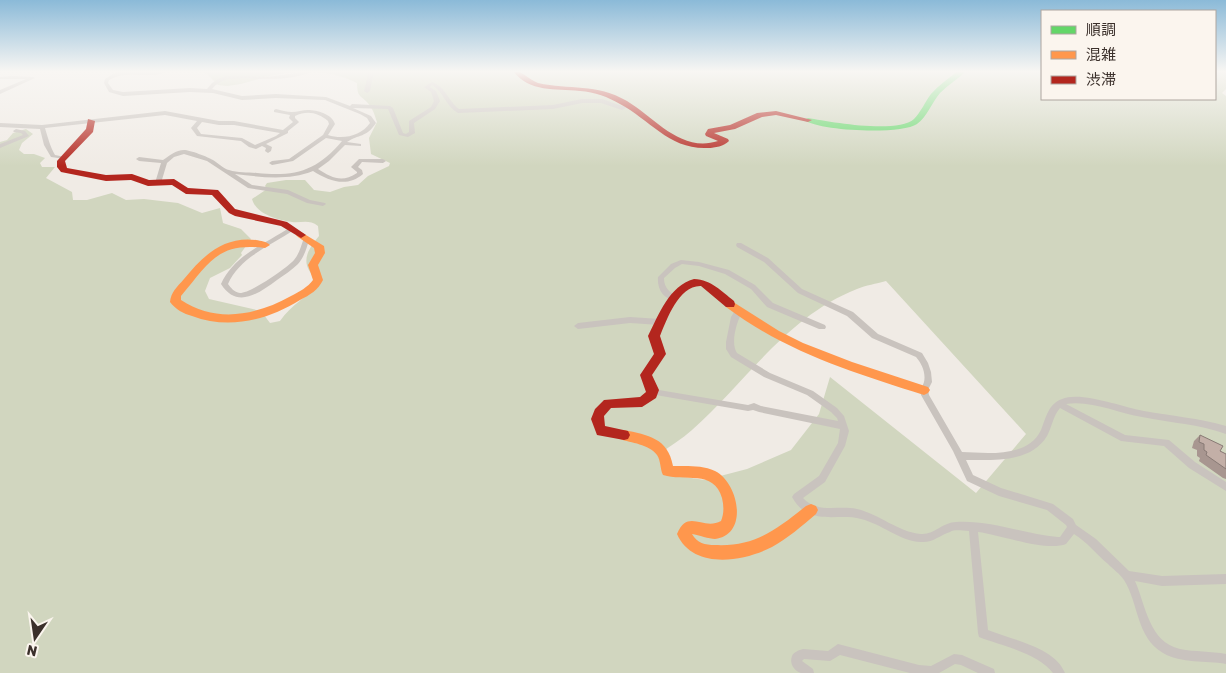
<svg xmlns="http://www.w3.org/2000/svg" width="1226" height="673" font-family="Rubik,'Noto Sans JP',sans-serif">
  <rect width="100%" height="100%" fill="#f0ebe5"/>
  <path fill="#d1d6bf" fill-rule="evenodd" d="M200 71H1042V99H1215V71H1226V89L1222 93 1226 96V673H0V142L7 140 13 133 26 129 33 134 22 143 19 150 24 154H34L45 158 40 163 42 167H55L46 178 72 192 73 200H87L112 193 126 200 144 199 178 203 202 213 220 208 223 223 241 229 251 239 241 253 242 255 230 268 210 278 205 291 209 299 261 311 270 323 280 321C291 305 307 297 320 282 300 266 304 254 319 236L318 226C309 219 302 223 292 222 277 220 256 214 252 199L267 189 265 186 267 183 286 180H305L314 190 330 192 344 187 358 185 368 176 389 166 390 163 371 154 369 138 377 122C375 117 374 111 370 106 363 95 357 100 357 83 328 68 295 70 265 77 252 81 240 85 227 86L218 85 207 74ZM886 281 1026 434 976 493 830 377 819 414 791 450 747 469 705 480 677 476 658 455C670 446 682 439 692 430 747 381 786 317 857 289 866 285 876 284 886 281Z"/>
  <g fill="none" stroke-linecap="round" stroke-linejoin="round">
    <g fill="#c9c3be" fill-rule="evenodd">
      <path d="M122 71 153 72 169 71C149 81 131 68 109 80L108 83 113 90 123 92 190 88 207 89 212 83 218 79 227 76 267 77 312 71C286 84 255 76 228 79 221 81 216 84 212 89L242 96 276 94 326 97 350 106 352 104 390 106 393 108 403 133 406 134 409 132V121L431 107 434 101 431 92 424 87 432 82C446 87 448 101 459 109L553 105 582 99H602L622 106 627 104 630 106 622 110 601 103H582L553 109 458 113C446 107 444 92 432 85L430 87 436 91 440 101 435 109 414 123 415 133 408 137 399 135 388 109 353 108 371 116 376 123C366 138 359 134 347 142L361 144V146L345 145 329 161 318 169C332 178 342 183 357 173V172L351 167 359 159H383L386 161 383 163 362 162 358 167 362 170 363 174C347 188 329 181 313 171 288 181 261 177 235 174L252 185 288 190 310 200 325 203 326 204 323 206 307 203 287 194 248 188 207 161 184 154 174 157 167 163 161 183 160 184H156L155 183 161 163 139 161 136 159 139 157 163 160C169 156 176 150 184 150 190 150 208 157 213 160 218 163 224 169 229 170 238 173 248 172 257 173 295 177 317 171 342 141L326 138 293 161 272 165 269 163 272 161 289 159 323 135 329 124 328 121C318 113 308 110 295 116V118L299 122 298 123 288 131V133L266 144 272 147 271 151 268 153 265 151 266 148 262 146 256 149 249 147 241 141 197 136 191 128 197 121 165 115 45 128C48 138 50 146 55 155L65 157V159L51 157 44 145 40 129 0 127V123L42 125 165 111 219 121H234L283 130 293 122 289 118 290 115 274 112V110L276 109C281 110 287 112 292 112 297 112 303 110 308 110 317 110 332 114 335 124L328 135C343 140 361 136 370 123L367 118 360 114 325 100 276 98 242 100 213 93 190 92 123 96 109 92 104 83 105 79 113 74ZM202 122 219 125H234L280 133 276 136 255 145 242 138 201 134 197 128Z"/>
      <polygon points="369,71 374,71 370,91 367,93 364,91"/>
      <polygon points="12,76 33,77 35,78 0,94 0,90 26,79 0,79 0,77"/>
      <polygon points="16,129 25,131 29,136 0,148 0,144 23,135 21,133 14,132 13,131"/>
      <path d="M292 227 294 228 295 229 294 230C271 245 239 258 228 284 231 288 234 292 240 293 251 293 287 268 294 260 300 253 301 245 304 238H308L309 239C307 248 304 257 298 264 292 270 284 275 277 280 258 294 237 309 221 284 231 262 251 250 271 239 278 235 285 230 292 227Z"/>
      <path d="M737 243H741L768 258 802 289 853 312 878 334 922 353 928 363 931 372 932 382 928 390 929 395 962 452C987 453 1028 458 1041 430 1046 418 1048 404 1062 399 1081 391 1122 407 1144 411 1171 416 1199 418 1226 426V434C1199 424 1171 423 1142 417 1118 413 1091 400 1066 404L1125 435 1169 440 1195 462 1226 482V491L1189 468 1164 446 1121 441 1060 408C1053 416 1052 427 1047 436 1031 463 993 460 966 460L973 475 1001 488 1053 504 1073 519 1076 525 1096 539 1129 571 1162 576 1226 574V584L1162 586 1135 581C1146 606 1149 642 1180 649 1195 652 1211 651 1226 654V664C1205 660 1182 664 1163 653 1136 637 1139 604 1124 580 1120 574 1113 569 1108 564 1096 554 1087 542 1074 534L1066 544C1047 552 1001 535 978 532L988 630C1012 640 1055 647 1065 673H1053C1038 653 1002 646 979 637L978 633 969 531C962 531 955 529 950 532 940 535 933 543 921 542 899 541 882 524 861 519 844 514 824 521 808 513 801 510 796 504 792 497L794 494 819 476 838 443 840 429 759 412 753 410 748 411 650 394 649 392 650 390 653 389 748 405 754 403 761 406 838 421 837 418 831 412 807 395 764 377 731 357 726 349V342L731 317 736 309H742L743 311C737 320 730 343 737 353L770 373 813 391 837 408 844 416 849 431 845 446 825 482 803 498C818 514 837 505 857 509 879 514 898 532 921 534 934 535 943 522 956 522 991 520 1024 534 1058 537H1060L1067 527 1066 525 1047 510 999 496 967 481 953 451 921 395C920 389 922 388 924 382 926 373 922 364 916 357L872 338 847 316 798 293 764 262 737 247 736 245Z"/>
      <path d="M681 260 699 262 729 270 755 285 773 303 825 325 826 327 825 329H819L767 307 751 289 725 274 699 266 682 264 675 268 664 278C664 289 670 291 677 298L676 300C663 300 657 289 658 277L671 264Z"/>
      <polygon points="630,317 660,319 664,322 660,325 630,323 578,329 574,326 578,323"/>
      <path d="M838 644 919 665 931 666 954 654 962 655 994 669 995 673H978L961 665 955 664 939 673H910L840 655 830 661 804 659 802 661 813 669 814 673C811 673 805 673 801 673 794 671 789 663 792 656 794 652 799 650 803 649L828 651Z"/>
    </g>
    <path fill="#63d668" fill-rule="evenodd" d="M958 71H966C958 79 948 85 940 93 932 102 927 117 917 124 901 135 819 131 804 120L808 118C830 122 897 134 914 119 921 112 925 102 931 94 939 85 949 78 958 71Z"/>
    <g fill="#ff974d" fill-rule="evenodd">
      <path d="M301 232 324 246 325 253 318 265 323 280C318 290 310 295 300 300 268 320 229 330 192 316 184 314 175 309 170 302 171 292 177 287 184 279 203 256 223 236 256 240 261 241 266 241 270 245L265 248C217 242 209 263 181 296V300C216 323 255 316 291 296 299 292 308 287 313 280L308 265 315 253 314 248 298 237 296 235Z"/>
      <path d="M730 300 779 331 803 343 852 362 928 387 930 390 928 393 924 395C852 372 788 353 726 307L725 304 726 301Z"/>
      <path d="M624 430C648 435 668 438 673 466 688 466 702 465 715 471 739 483 749 535 715 539 709 539 699 535 692 534 697 543 705 545 715 545 755 547 777 529 806 506L811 504 816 506 818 510 816 514C802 526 788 538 772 547 743 562 693 570 677 534 688 508 703 531 721 521 724 514 724 506 722 498 714 469 684 482 663 475 660 469 661 461 657 455 649 444 631 443 620 439L618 435 620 431Z"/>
    </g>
    <g fill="#b3261e" fill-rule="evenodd">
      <path d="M513 71C523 71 528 79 538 83 570 90 596 83 627 101 655 118 681 153 718 141L706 136 705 134 708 129 730 125 757 113 776 111 812 120 808 122 776 115 762 117 735 129 714 133 728 139 729 141C724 146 715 148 708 148 670 150 650 120 620 104 608 97 595 92 580 91 555 88 530 93 513 71Z"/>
      <polygon points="88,119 95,121 93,132 65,161 67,168 106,175 132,174 149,180 174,179 188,188 218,190 235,209 287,222 306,235 301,238 281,226 235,216 229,213 212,195 186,194 172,185 148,186 131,180 106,181 61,172 57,167 57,161 86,129"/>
      <path d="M694 279C712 280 721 291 734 301L735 304 734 307H726L701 286C679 285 667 319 660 336L666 354 652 375 659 390 656 398 642 407 611 408 604 416 605 426 628 431 630 435 628 439 624 440 597 435 591 419 595 409 604 400 640 397 646 392 640 375 654 354 648 336C659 314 669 286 694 279Z"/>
    </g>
  </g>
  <polygon fill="#a89690" points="1200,435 1220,451 1226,454 1226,479 1223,478 1199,461 1200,458 1197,456 1197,450 1192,448 1194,441"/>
  <polygon fill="#c3afa7" stroke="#887a75" points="1200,435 1223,446 1220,451 1226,454 1226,469 1206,455 1207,452 1204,450 1204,444 1199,442"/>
  <linearGradient id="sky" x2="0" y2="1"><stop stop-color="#8bbad8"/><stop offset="0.43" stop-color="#f8f6f3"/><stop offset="1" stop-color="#f8f6f3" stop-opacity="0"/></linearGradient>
  <rect width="1226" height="166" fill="url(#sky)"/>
  <rect x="1041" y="10" width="175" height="90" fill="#fbf5ee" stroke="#aea6a0"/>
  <rect x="1051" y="26" width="25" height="8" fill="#63d668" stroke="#aea6a0"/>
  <text x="1086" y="35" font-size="15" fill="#3b302b">順調</text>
  <rect x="1051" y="51" width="25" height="8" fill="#ff974d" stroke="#aea6a0"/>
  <text x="1086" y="60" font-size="15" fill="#3b302b">混雑</text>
  <rect x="1051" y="76" width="25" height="8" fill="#b3261e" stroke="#aea6a0"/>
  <text x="1086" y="85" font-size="15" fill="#3b302b">渋滞</text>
  <g transform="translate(35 638) rotate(193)" stroke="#fbf5ee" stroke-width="4" paint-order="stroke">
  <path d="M0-4L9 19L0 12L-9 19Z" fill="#3b302b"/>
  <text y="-8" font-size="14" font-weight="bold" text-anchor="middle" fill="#3b302b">N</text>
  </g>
</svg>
